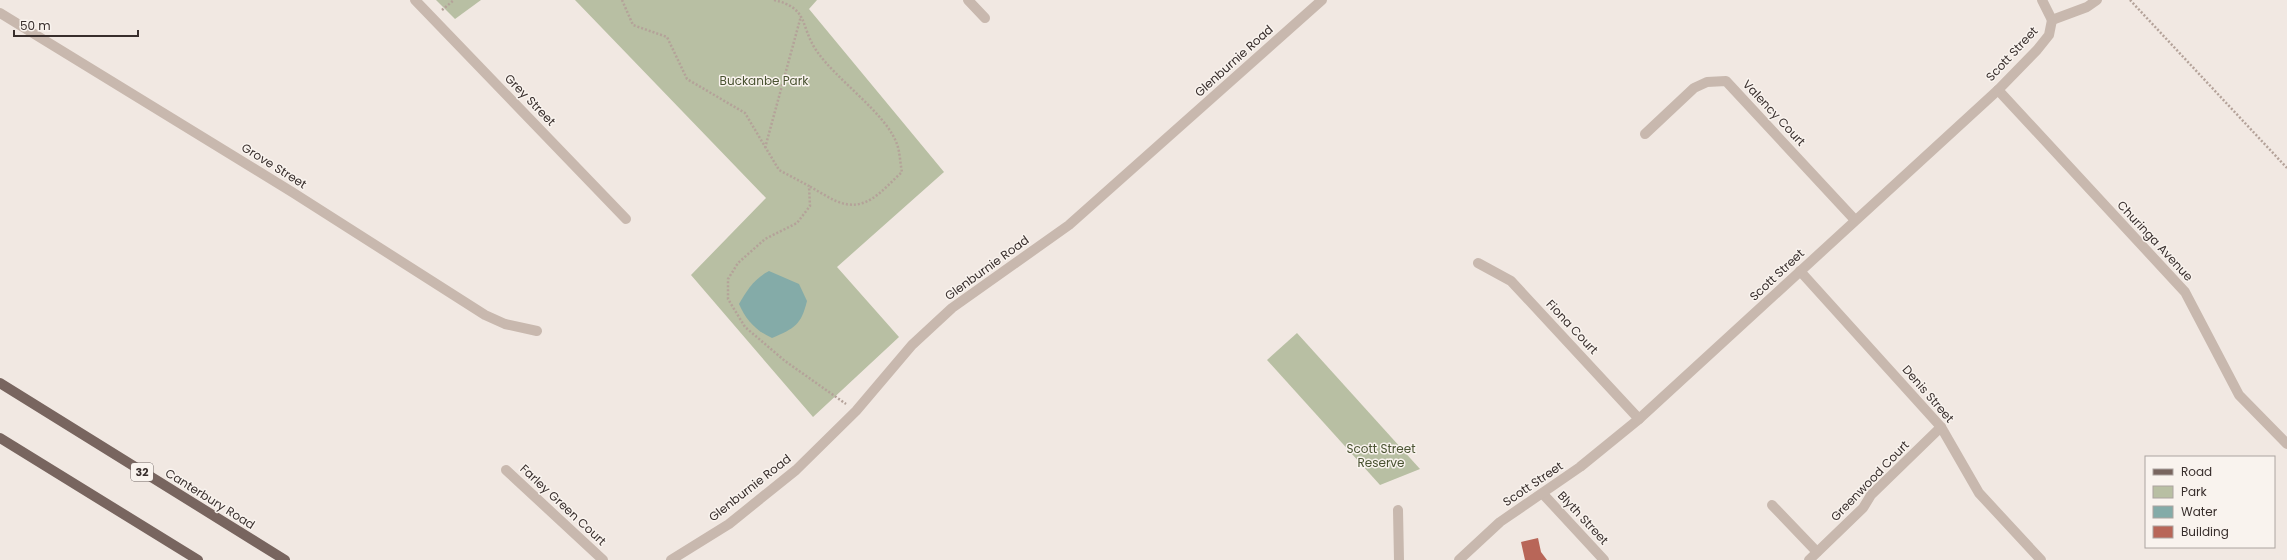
<svg xmlns="http://www.w3.org/2000/svg" width="2287" height="560" font-family="Poppins,sans-serif">
  <rect width="100%" height="100%" fill="#f1e8e2"/>
  <g fill="#b8bfa3">
    <polygon points="436,0 481,0 455,19"/>
    <polygon points="575,0 817,0 809,9 944,172 837,267 899,337 813,417 691,275 766,198"/>
    <polygon points="1297,333 1420,469 1380,485 1267,360"/>
  </g>
  <path fill="#84aba8" d="M769 271 799 284 807 301C801 325 795 328 772 338 756 331 746 320 739 304 747 290 754 279 769 271Z"/>
  <polygon fill="#b86658" points="1538,538 1541,552 1547,560 1525,560 1521,542"/>
  <g fill="none" stroke-linecap="round" stroke-linejoin="round">
    <g stroke="#b4a299" stroke-width="2.5" stroke-dasharray="2 2" stroke-linecap="butt">
      <polyline points="622,0 633,25 667,37 687,79 745,113 779,170 809,186 810,206 797,223 765,239 738,263 728,279 728,299 745,327 785,361 846,404"/>
      <path d="M774 0C809 8 800 26 816 50 836 80 885 112 897 144 900 152 900 163 902 172 882 190 866 214 836 201 827 197 818 191 809 186"/>
      <polyline points="2130,0 2287,168"/>
      <polyline points="442,10 454,0"/>
      <polyline points="765,148 801,16"/>
    </g>
    <g stroke="#c8b8ae" stroke-width="10">
      <polyline points="1772,505 1817,552"/>
      <polyline points="1809,560 1863,508 1871,495 1941,427"/>
    </g>
    <g stroke="#c8b8ae" stroke-width="10">
      <polyline points="415,0 626,219"/>
      <polyline points="968,0 985,18"/>
      <polyline points="2042,0 2052,20"/>
      <polyline points="0,13 292,192 485,315 505,324 537,331"/>
      <polyline points="2052,20 2087,7 2097,0"/>
      <polyline points="1998,90 2185,292 2239,395 2287,444"/>
      <polyline points="1645,134 1694,88 1707,82 1726,81 1855,220"/>
      <polyline points="1478,263 1511,281 1639,419"/>
      <polyline points="1800,271 1941,427 1979,493 2041,560"/>
      <polyline points="506,470 603,560"/>
      <polyline points="1543,494 1604,560"/>
      <polyline points="1398,510 1399,560"/>
      <polyline points="671,560 729,524 796,470 856,411 912,345 952,308 1069,225 1322,0"/>
      <polyline points="1459,560 1500,522 1580,467 1639,419 1998,90 2037,50 2049,35 2052,20"/>
    </g>
    <g stroke="#78655f" stroke-width="10">
      <polyline points="0,383 285,560"/>
      <polyline points="0,438 198,560"/>
    </g>
  </g>
  <g text-anchor="middle" stroke-width="3" stroke-linejoin="round" paint-order="stroke">
    <rect fill="#f9f3ee" stroke="#726966" stroke-width="1" x="131" y="463" width="22" height="18" rx="3"/>
    <g font-size="11" font-weight="bold" fill="#382e2c">
      <text x="142" y="476">32</text>
    </g>
    <g font-size="12" fill="#382e2c" stroke="#f9f3ee">
      <text transform="translate(2012 54) rotate(-47)" y="4">Scott Street</text>
      <text transform="translate(1234 61) rotate(-42)" y="4">Glenburnie Road</text>
      <text transform="translate(530 100) rotate(46)" y="4">Grey Street</text>
      <text transform="translate(1774 113) rotate(47)" y="4">Valency Court</text>
      <text transform="translate(274 166) rotate(32)" y="4">Grove Street</text>
      <text transform="translate(2155 241) rotate(47)" y="4">Churinga Avenue</text>
      <text transform="translate(987 268) rotate(-36)" y="4">Glenburnie Road</text>
      <text transform="translate(1777 275) rotate(-43)" y="4">Scott Street</text>
      <text transform="translate(1572 327) rotate(47)" y="4">Fiona Court</text>
      <text transform="translate(1928 394) rotate(49)" y="4">Denis Street</text>
      <text transform="translate(1870 481) rotate(-46)" y="4">Greenwood Court</text>
      <text transform="translate(1533 484) rotate(-34)" y="4">Scott Street</text>
      <text transform="translate(750 488) rotate(-38)" y="4">Glenburnie Road</text>
      <text transform="translate(210 499) rotate(32)" y="4">Canterbury Road</text>
      <text transform="translate(563 505) rotate(43)" y="4">Farley Green Court</text>
      <text transform="translate(1583 518) rotate(47)" y="4">Blyth Street</text>
    </g>
    <g font-size="12" fill="#4a5332" stroke="#f9f3ee">
      <text x="764" y="85">Buckanbe Park</text>
      <text x="1381" y="453">Scott Street<tspan x="1381" dy="14">Reserve</tspan></text>
    </g>
  </g>
  <rect x="2145" y="456" width="130" height="92" fill="#f9f3ee" stroke="#aca4a0"/>
  <rect x="2153" y="469" width="20" height="6" fill="#78655f" stroke="#aca4a0"/>
  <text x="2181" y="476" font-size="12" fill="#382e2c">Road</text>
  <rect x="2153" y="486" width="20" height="12" fill="#b8bfa3" stroke="#aca4a0"/>
  <text x="2181" y="496" font-size="12" fill="#382e2c">Park</text>
  <rect x="2153" y="506" width="20" height="12" fill="#84aba8" stroke="#aca4a0"/>
  <text x="2181" y="516" font-size="12" fill="#382e2c">Water</text>
  <rect x="2153" y="526" width="20" height="12" fill="#b86658" stroke="#aca4a0"/>
  <text x="2181" y="536" font-size="12" fill="#382e2c">Building</text>
  <path d="M14 30v6h124v-6" fill="none" stroke="#382e2c" stroke-width="2"/>
  <text x="20" y="30" font-size="12" fill="#382e2c" stroke="#f9f3ee" stroke-width="3" paint-order="stroke">50 m</text>
</svg>
